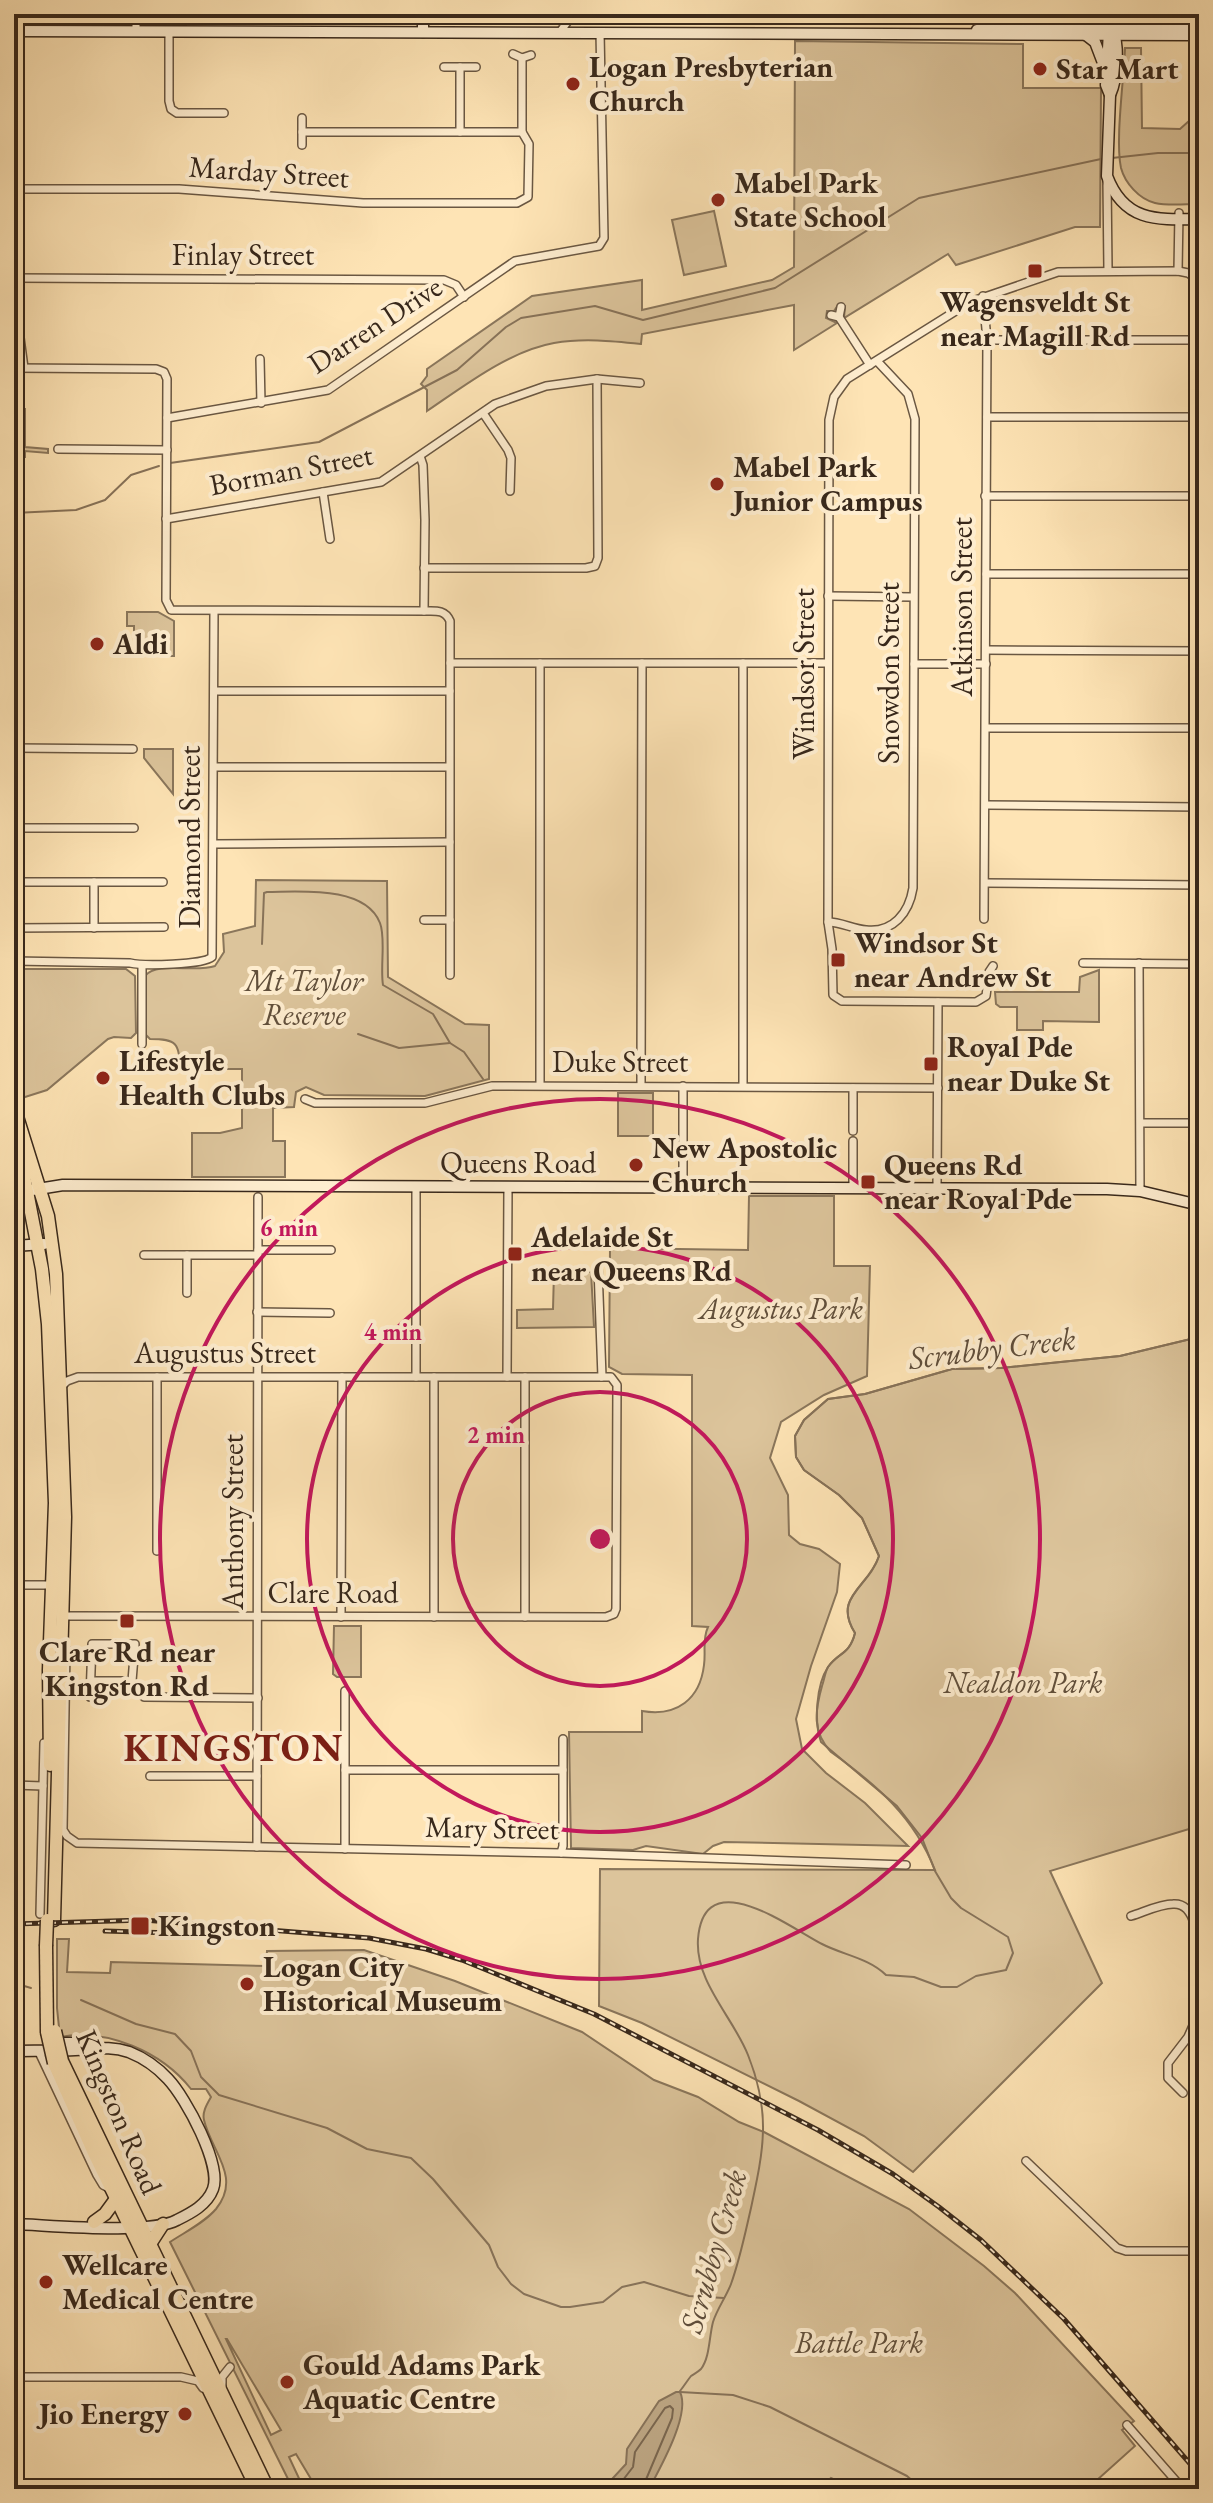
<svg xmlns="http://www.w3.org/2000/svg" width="1213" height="2503" font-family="'EB Garamond',serif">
  <rect width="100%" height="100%" fill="#fee4b5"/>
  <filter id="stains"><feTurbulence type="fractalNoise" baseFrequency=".0025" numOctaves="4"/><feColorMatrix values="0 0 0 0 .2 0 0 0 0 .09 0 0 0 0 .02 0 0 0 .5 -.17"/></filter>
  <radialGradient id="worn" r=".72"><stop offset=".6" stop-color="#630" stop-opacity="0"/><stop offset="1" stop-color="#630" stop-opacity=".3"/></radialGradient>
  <g fill="#dcc49b" stroke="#8a765b" stroke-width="2" fill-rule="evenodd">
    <path d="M795 41 1023 44V88H1101L1100 227H1075L956 265 948 254 844 318 845 306 838 305 834 311H827L826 318 837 323 794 350V305L642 334 641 344C612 341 583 338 554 343 509 351 464 386 427 411V390L421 384 427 376V369L532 296 642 280V310L772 280 794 267Z"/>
    <path d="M1125 48H1141L1142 128 1180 129 1199 112V204C1185 204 1168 206 1155 203 1139 199 1125 183 1121 168 1115 141 1124 79 1125 48Z"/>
    <polygon points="714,211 726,266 684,275 672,220"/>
    <polygon points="14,409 25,409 25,447 48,449 48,453 25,451 25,457 14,457"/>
    <polygon points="127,612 158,612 174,621 174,656 134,656 134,626 127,626"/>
    <polygon points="144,749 173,749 173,794 144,758"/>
    <path d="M256 880 387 881 388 977 465 1024 489 1025V1079L425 1096 324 1095 306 1087 296 1092 294 1107 273 1108V1141H285V1177H192V1133H220L242 1128V1069H180C179 1043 177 1039 150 1039L145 1034V976C157 961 195 973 215 966L224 952 223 934 255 926Z"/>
    <polygon points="14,969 126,969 135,976 136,1033 131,1038 114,1037 108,1039 47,1090 22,1098 14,1068"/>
    <polygon points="1099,970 1099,1022 1043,1021 1043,1030 1017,1030 1017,1007 1000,1007 996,1004 995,992 1079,992 1080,977"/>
    <rect x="618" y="1093" width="35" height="43"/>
    <path d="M749 1196H834V1266H870L867 1376 824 1395 781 1422 770 1458 788 1495 789 1535 800 1544 819 1549 840 1564 837 1592 811 1666 796 1719 802 1749 826 1773 865 1803 908 1846 724 1842 713 1846 703 1854 646 1846 633 1850 571 1848 569 1732H642V1711C677 1717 700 1699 704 1665 706 1651 702 1640 708 1627L692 1626V1375L622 1374 609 1367 610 1248 748 1250Z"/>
    <polygon points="554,1272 591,1272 594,1327 517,1328 517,1310 553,1309"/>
    <path d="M1199 1337V1826L1050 1871 1102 1983 913 2172 864 2136 799 2101 642 2023 599 2006 600 1869 935 1870C914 1817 877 1785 831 1752 812 1732 815 1711 822 1686 824 1681 825 1672 828 1667 838 1652 849 1656 855 1633 832 1596 869 1588 879 1556L862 1518 839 1495 804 1470 796 1457 795 1436 804 1420 828 1399 865 1394 952 1369 1001 1368 1120 1356Z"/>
    <polygon points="334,1626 361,1626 361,1677 337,1677 333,1674"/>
    <path d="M57 1939H69L67 1972 110 1973 111 1962 266 1966 267 1951 364 1950 455 1981 582 2032 654 2080 698 2097 739 2122 764 2132 909 2209 984 2266 1015 2293 1134 2421 1122 2430 1135 2446 1087 2489H854L831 2478 818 2489H317L296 2454 289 2457 304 2489H293L170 2242C185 2232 204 2223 216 2209 242 2177 211 2151 204 2120 202 2112 207 2104 211 2097L206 2089H191C162 2052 107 2028 60 2037L57 2008ZM226 2339H227L281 2430 271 2435Z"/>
  </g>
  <path fill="#bba481" stroke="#877258" stroke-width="2" d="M676 2392H680C691 2414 660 2468 649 2489H608L612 2479 626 2464 627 2449 659 2401Z"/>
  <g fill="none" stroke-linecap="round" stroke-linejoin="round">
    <polyline stroke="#7a664e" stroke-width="2" points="616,2489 633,2467 635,2452 665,2408 670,2406 673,2409 672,2418 642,2489"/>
    <g stroke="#877258" stroke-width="2">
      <polyline points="1112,158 1158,153 1199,153"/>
      <polyline points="170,463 319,442 457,370 506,327 521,318 595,306 643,320 775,288 919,198 1101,159"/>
      <polyline points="14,513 76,510 105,500 131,475 159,466"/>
      <path d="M262 944 264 893 267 892C299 892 365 885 380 923 386 938 380 967 383 985L433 1014 450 1043 464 1052 483 1079"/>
      <polyline points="358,1034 399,1048 450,1043"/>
      <polyline points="14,1983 31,1988"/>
      <polyline points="81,2000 136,2024 175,2034 191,2051 201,2077 219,2095 327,2128 367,2149 411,2158 433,2179 489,2245 498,2267 511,2284 524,2294 561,2307 570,2307 603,2302 622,2287 644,2282 689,2296 724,2298"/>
      <path d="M680 2391C684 2386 687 2381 691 2376 694 2374 698 2372 701 2369 710 2357 709 2337 713 2322 717 2309 726 2297 731 2284 740 2259 745 2234 751 2208 764 2148 771 2113 748 2055 733 2017 695 1982 698 1939 704 1862 789 1927 822 1944 843 1955 869 1958 886 1975L914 1977 941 1987H957L976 1976 1006 1970 1013 1953 1008 1937 961 1908 951 1898 935 1871 922 1838 897 1806 821 1742C814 1722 816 1685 828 1667 839 1652 850 1654 855 1633 832 1597 869 1587 879 1556L862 1518 839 1495 804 1470 796 1457 795 1436 804 1420 828 1399 865 1394 952 1369 1001 1368 1120 1356 1199 1337"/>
      <polyline points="680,2392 733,2395 770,2407 907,2476 922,2489"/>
    </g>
    <g stroke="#6a5742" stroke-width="10">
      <g id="street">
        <polyline points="136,31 136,14"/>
        <polyline points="169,31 169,101 171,109 177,113 224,113"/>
        <polyline points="560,32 573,14"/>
        <polyline points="513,54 522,58 531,55"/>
        <polyline points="522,58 522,132"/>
        <polyline points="444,67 476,67"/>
        <polyline points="460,132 460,67"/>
        <polyline points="302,145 302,118"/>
        <polyline points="1107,181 1108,270"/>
        <polyline points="14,189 179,189 363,203 517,203 528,197 529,144 522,132 302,132"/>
        <polyline points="1178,271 1179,213"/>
        <polyline points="14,278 444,280 456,285 464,297"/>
        <polyline points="14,293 24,368"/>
        <polyline points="983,296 987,340 984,919"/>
        <polyline points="831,315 839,317 841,307"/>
        <polyline points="839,317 870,365"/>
        <polyline points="987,340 1199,340"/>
        <polyline points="260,359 261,403"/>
        <path d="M14 368 156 369 164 372 167 379 166 600 171 610 424 611C435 611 445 609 450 621V975"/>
        <polyline points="483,413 508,450 511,458 510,491"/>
        <polyline points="987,417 1199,417"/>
        <polyline points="167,418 328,390 515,261 599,246 604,238 600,32"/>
        <polyline points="58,449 167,450"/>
        <polyline points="420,456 423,465 425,520 424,611"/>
        <polyline points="323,492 330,539"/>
        <polyline points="985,496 1199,496"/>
        <polyline points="166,519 381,482 495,404 546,386 597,379 640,383"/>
        <polyline points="424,568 586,568 595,566 598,558 597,379"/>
        <polyline points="986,574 1199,574"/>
        <polyline points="828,596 913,597"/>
        <polyline points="986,650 1199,651"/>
        <polyline points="450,663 828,663"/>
        <polyline points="914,664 986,664"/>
        <polyline points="214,691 450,691"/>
        <polyline points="986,728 1199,728"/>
        <polyline points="14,748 133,749"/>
        <polyline points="214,767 449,767"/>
        <polyline points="986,805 1199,807"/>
        <polyline points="14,828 134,828"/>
        <polyline points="214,844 450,842"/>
        <polyline points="14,882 163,882"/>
        <polyline points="985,883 1199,885"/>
        <polyline points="424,920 450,920"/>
        <path d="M828 922C841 922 853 929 866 930 893 933 909 913 913 888L915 419 908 394 877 361"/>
        <polyline points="14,928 164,927"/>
        <polyline points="94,928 94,882"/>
        <path d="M14 961 130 963C143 966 203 965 212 957L214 611"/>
        <polyline points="1083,963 1199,964"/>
        <polyline points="1139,963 1140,1191"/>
        <polyline points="142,966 142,1044"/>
        <polyline points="993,966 989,972 986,996 976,1002 842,1001 833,995 832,949 828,922 829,420 834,397 847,379 970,302 1058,272 1178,271 1188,273 1199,280"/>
        <polyline points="540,1085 540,663"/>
        <polyline points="641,1086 642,663"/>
        <polyline points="683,1086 683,1187"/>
        <polyline points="743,1086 743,663"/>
        <polyline points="305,1099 315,1103 425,1103 492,1086 938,1088"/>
        <polyline points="1141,1123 1199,1123"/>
        <polyline points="853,1131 853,1088"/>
        <polyline points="853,1141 853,1188"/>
        <polyline points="937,1188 938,1002"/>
        <polyline points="258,1250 331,1250"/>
        <polyline points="144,1255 258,1255"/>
        <polyline points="187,1255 187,1293"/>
        <polyline points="598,1268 602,1377"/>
        <polyline points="257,1312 330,1313"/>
        <polyline points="157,1377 157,1551"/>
        <polyline points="416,1377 416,1187"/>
        <polyline points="507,1377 508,1187"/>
        <polyline points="14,1585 53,1585"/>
        <polyline points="60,1616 606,1617 614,1614 616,1609 617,1385 611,1377 78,1377 67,1381 61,1387"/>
        <polyline points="341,1617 342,1377"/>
        <polyline points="434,1617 434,1377"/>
        <polyline points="525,1617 525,1377"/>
        <polyline points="66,1649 63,1830 67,1836 77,1843 561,1853 906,1865"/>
        <polyline points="92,1681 132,1681"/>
        <polyline points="345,1691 345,1849"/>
        <polyline points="90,1697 92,1644 135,1644 132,1681 144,1697 258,1698"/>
        <polyline points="345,1770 563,1770"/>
        <polyline points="150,1776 257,1776"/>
        <polyline points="14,1785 43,1786"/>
        <polyline points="257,1847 258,1197"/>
        <polyline points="561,1853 563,1846 563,1739"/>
        <polyline points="40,1914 44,1743"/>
        <path d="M1131 1916C1144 1912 1160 1904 1173 1904 1201 1902 1197 1954 1199 1973"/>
        <polyline points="38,2050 97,2175 103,2185 109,2188"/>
        <polyline points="1183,2093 1168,2078 1168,2063 1188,2037 1199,2012"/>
        <polyline points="1026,2161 1117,2248 1126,2251 1199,2251"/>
        <polyline points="14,2377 181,2377 198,2381 203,2388"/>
        <polyline points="222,2386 222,2377 230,2367"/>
        <polyline points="1127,2425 1183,2489"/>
      </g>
    </g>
    <g stroke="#38281b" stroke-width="13">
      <g id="secondary">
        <path d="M1111 26C1120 43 1118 77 1110 95L1107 176C1124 222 1157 220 1199 219"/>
        <polyline points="977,30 1028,26 1199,25"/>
        <polyline points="14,31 1199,35"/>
        <polyline points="1109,31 1106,85 1110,95"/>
        <polyline points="423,32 423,14"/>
        <polyline points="1086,35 1095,42 1103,63"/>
        <polyline points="32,1190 63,1185 1107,1189 1140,1191 1199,1205"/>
        <polyline points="14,1246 44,1244"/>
        <polyline points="51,2043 87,2043"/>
        <path d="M14 2051C38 2050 64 2052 87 2049 102 2048 114 2047 129 2052 144 2058 157 2067 168 2079 186 2098 222 2165 213 2189 207 2205 191 2213 177 2220 150 2235 49 2225 14 2224"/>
      </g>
    </g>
    <g stroke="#38281b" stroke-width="15">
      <g id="primary">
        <polyline points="14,1107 48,1216 56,1274 65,1517 54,1920"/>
        <polyline points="14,1142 24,1176 42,1269 48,1324 55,1503 49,1670 50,1765"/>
        <polyline points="46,1946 47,2032"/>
        <polyline points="62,2061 268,2489"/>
        <polyline points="54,2063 95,2155 257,2489"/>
        <polyline points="94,2222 105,2214 116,2199"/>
        <polyline points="150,2244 163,2224"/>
      </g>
    </g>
    <use href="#street" stroke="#feedcf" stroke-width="7"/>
    <use href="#secondary" stroke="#feedcf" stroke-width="10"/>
    <use href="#primary" stroke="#fee4b5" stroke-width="12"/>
    <g stroke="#38281b" stroke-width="5">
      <g id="rail">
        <polyline points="14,1924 144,1920 369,1938 426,1949 462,1960 594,2014 818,2130 893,2174 939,2207 981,2240 1064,2319 1199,2474"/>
        <polyline points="105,1931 173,1933"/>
      </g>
    </g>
    <use href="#rail" stroke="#feedcf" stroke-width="2" stroke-dasharray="6" stroke-linecap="butt"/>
    <g stroke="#38281b" stroke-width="15" stroke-linecap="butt">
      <g id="primary-bridge">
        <polyline points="46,1946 47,1920"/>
        <polyline points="55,2031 62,2061"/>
        <polyline points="47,2032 54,2063"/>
      </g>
    </g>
    <use href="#primary-bridge" stroke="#fee4b5" stroke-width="12"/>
  </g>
  <g fill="none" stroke="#c2185b" stroke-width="4">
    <circle cx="600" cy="1539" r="147"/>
    <circle cx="600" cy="1539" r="293"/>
    <circle cx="600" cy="1539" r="440"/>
  </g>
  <g fill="#8f2418" stroke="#feedcf" stroke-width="3">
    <circle cx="1040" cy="69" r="8"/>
    <circle cx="573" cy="84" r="8"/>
    <circle cx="718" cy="200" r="8"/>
    <rect x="1027" y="263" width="16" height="16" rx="4"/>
    <circle cx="717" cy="484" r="8"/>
    <circle cx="97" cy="644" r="8"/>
    <rect x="830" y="952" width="16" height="16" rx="4"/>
    <rect x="923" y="1056" width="16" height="16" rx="4"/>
    <circle cx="103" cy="1078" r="8"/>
    <circle cx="636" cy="1165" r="8"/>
    <rect x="860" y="1174" width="16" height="16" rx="4"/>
    <rect x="507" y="1246" width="16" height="16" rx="4"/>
    <rect x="119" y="1613" width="16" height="16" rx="4"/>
    <rect x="130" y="1916" width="20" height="20" rx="4"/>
    <circle cx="247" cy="1984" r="8"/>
    <circle cx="46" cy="2282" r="8"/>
    <circle cx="287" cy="2382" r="8"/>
    <circle cx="185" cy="2414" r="8"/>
  </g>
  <g text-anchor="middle" stroke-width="8" stroke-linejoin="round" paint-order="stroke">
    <g font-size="30" font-weight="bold" fill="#38281b" stroke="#feedcf" text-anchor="start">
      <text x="589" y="77">Logan Presbyterian<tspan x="589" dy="34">Church</tspan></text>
      <text x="1056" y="79">Star Mart</text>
      <text x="734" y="193">Mabel Park<tspan x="734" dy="34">State School</tspan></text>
      <text x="1035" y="312" text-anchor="middle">Wagensveldt St<tspan x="1035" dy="34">near Magill Rd</tspan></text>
      <text x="733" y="477">Mabel Park<tspan x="733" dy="34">Junior Campus</tspan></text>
      <text x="113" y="654">Aldi</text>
      <text x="854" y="953">Windsor St<tspan x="854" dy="34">near Andrew St</tspan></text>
      <text x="947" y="1057">Royal Pde<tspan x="947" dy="34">near Duke St</tspan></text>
      <text x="119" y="1071">Lifestyle<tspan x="119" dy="34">Health Clubs</tspan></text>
      <text x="652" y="1158">New Apostolic<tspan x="652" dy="34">Church</tspan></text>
      <text x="884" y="1175">Queens Rd<tspan x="884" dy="34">near Royal Pde</tspan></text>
      <text x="531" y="1247">Adelaide St<tspan x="531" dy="34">near Queens Rd</tspan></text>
      <text x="127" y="1662" text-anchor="middle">Clare Rd near<tspan x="127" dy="34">Kingston Rd</tspan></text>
      <text x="158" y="1936">Kingston</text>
      <text x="263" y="1977">Logan City<tspan x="263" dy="34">Historical Museum</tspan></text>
      <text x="62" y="2275">Wellcare<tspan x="62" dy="34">Medical Centre</tspan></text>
      <text x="303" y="2375">Gould Adams Park<tspan x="303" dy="34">Aquatic Centre</tspan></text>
      <text x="169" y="2424" text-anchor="end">Jio Energy</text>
    </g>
    <g font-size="30" fill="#38281b" stroke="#feedcf">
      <text transform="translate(269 172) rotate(4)" y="10">Marday Street</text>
      <text x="243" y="265">Finlay Street</text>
      <text transform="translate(375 325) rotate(-33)" y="10">Darren Drive</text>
      <text transform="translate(291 470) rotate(-11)" y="10">Borman Street</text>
      <text transform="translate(962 607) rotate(-90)" y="10">Atkinson Street</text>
      <text transform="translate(889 673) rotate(-90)" y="10">Snowdon Street</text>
      <text transform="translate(804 674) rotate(-90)" y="10">Windsor Street</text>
      <text transform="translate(190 837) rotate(-90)" y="10">Diamond Street</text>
      <text x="620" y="1072">Duke Street</text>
      <text x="518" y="1173">Queens Road</text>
      <text x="225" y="1363">Augustus Street</text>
      <text transform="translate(233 1522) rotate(-90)" y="10">Anthony Street</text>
      <text x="333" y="1603">Clare Road</text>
      <text transform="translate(492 1828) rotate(1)" y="10">Mary Street</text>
      <text transform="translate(119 2112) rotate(67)" y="10">Kingston Road</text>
    </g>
    <g font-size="30" font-style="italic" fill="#614f3b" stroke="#feedcf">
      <text x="304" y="991">Mt Taylor<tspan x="304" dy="34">Reserve</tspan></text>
      <text x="781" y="1319">Augustus Park</text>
      <text x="1023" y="1693">Nealdon Park</text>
      <text x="859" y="2353">Battle Park</text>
    </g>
    <g font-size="32" font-style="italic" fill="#5f4d3a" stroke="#feedcf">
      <text transform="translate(992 1348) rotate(-7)" y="11">Scrubby Creek</text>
      <text transform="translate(713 2251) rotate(-74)" y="11">Scrubby Creek</text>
    </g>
    <g font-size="38" font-weight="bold" letter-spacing="2" fill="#7a1f14" stroke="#feedcf">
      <text x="234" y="1761">KINGSTON</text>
    </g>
  </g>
  <circle cx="600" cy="1539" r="12" fill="#c2185b" stroke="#feedcf" stroke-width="4"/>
  <g font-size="24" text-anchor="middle" font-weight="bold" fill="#c2185b" stroke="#feedcf" stroke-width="8" stroke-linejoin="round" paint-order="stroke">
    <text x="289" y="1236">6 min</text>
    <text x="393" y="1340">4 min</text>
    <text x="496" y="1443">2 min</text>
  </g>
  <rect width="1213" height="2503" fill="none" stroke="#fee4b5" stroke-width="48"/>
  <rect x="16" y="16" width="1181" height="2471" fill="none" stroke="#38281b" stroke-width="4"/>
  <rect x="24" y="24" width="1165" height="2455" fill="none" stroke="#38281b" stroke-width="2"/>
  <rect width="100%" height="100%" filter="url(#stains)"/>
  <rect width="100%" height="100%" fill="url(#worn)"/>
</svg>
